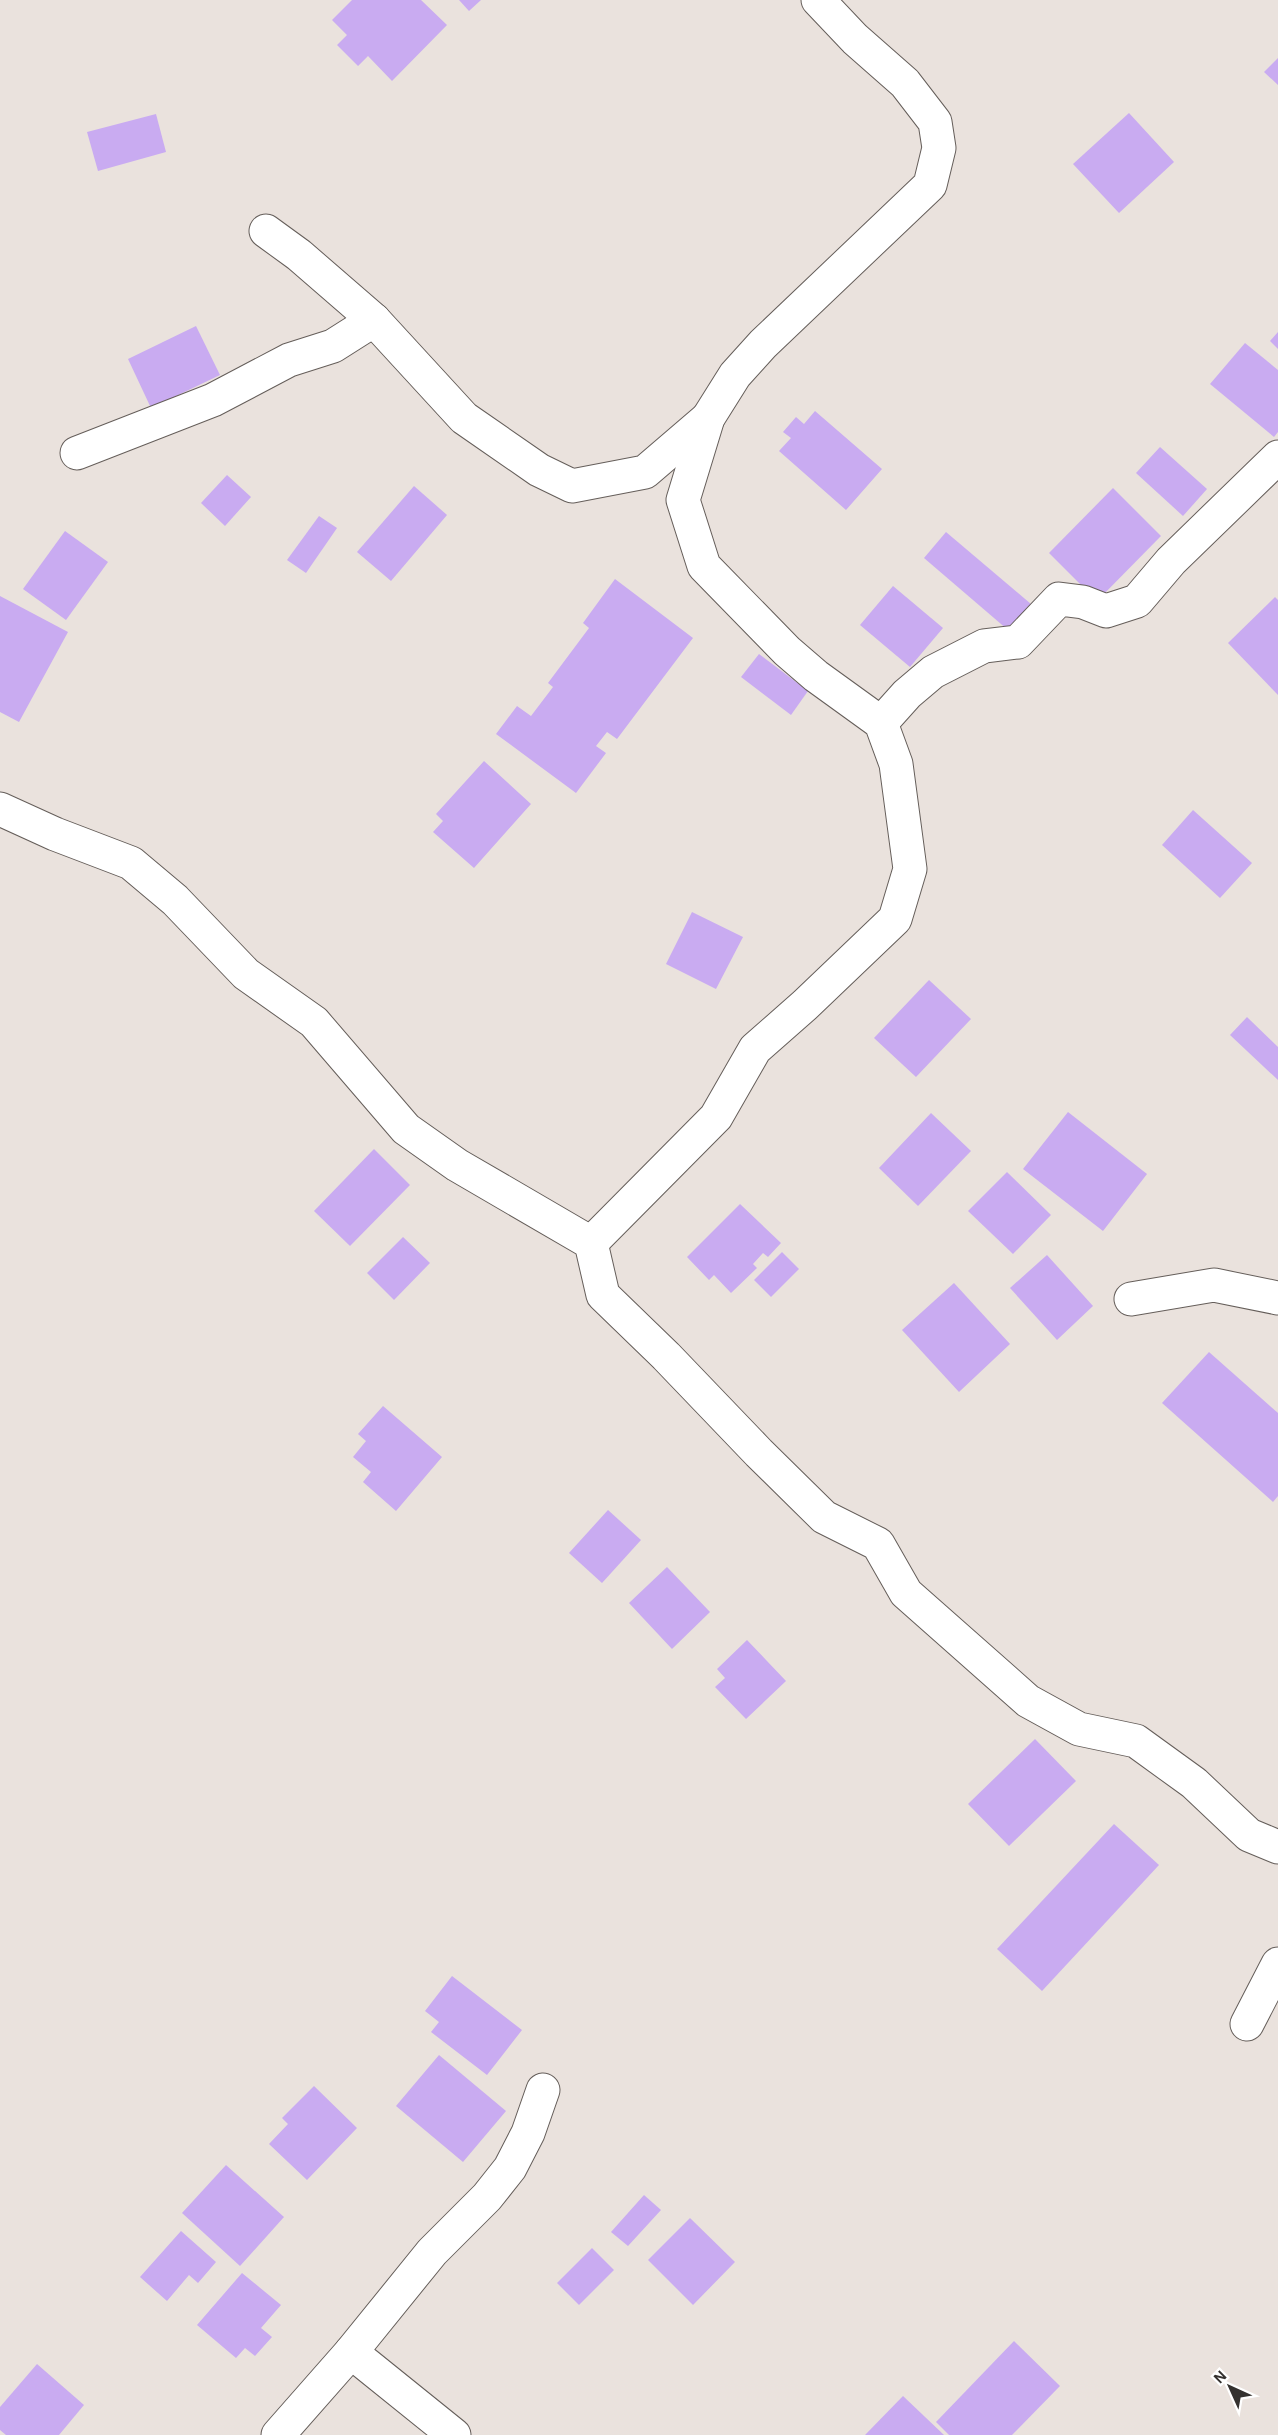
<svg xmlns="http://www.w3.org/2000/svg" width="1278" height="2435" font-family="'Alegreya Sans',sans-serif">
  <rect width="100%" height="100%" fill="#eae2dd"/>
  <g fill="#c9abf1">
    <polygon points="352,0 421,0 447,25 392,81 368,56 358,66 337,45 347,35 332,20"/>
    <polygon points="459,0 481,0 469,11"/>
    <polygon points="1278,58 1278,85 1264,72"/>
    <polygon points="1129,113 1174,162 1119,213 1073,164"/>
    <polygon points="156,114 166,152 98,171 87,132"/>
    <polygon points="196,326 220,375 151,408 128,359"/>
    <polygon points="1278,332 1278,349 1270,341"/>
    <polygon points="1245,343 1278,370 1278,432 1274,437 1210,384"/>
    <polygon points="815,411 882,469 846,510 779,451 791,438 783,432 796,417 804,424"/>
    <polygon points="1160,447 1207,489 1183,516 1136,473"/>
    <polygon points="227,475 251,497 225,526 201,503"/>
    <polygon points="414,486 447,515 391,581 357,552"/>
    <polygon points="1113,488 1161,536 1097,601 1049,553"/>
    <polygon points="319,516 337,528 306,573 287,560"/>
    <polygon points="65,531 108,562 66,620 23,589"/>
    <polygon points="946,532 1031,604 1008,630 924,558"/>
    <polygon points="615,579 693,638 617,739 607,732 596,746 606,753 576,793 496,734 517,706 531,716 553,687 548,683 589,628 583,623"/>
    <polygon points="893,586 943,628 910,667 860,625"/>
    <polygon points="0,596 68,632 19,722 0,712"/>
    <polygon points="1275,597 1278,600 1278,695 1228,643"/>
    <polygon points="759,654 808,691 791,715 741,677"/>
    <polygon points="484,761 531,804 474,868 433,832 443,821 436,814"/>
    <polygon points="1193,810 1252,863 1220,898 1162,845"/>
    <polygon points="692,912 743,937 716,989 666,964"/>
    <polygon points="929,980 971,1019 916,1077 874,1038"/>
    <polygon points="1247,1017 1278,1047 1278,1080 1230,1035"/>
    <polygon points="1068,1112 1147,1174 1103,1231 1023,1169"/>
    <polygon points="931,1113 971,1151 918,1206 879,1168"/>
    <polygon points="374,1149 410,1185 350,1246 314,1211"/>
    <polygon points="1007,1172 1051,1215 1013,1254 968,1211"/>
    <polygon points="740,1204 781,1243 768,1257 763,1253 753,1264 757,1268 731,1293 714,1275 709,1280 687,1257"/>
    <polygon points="403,1237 430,1263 394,1300 367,1273"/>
    <polygon points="782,1252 799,1269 771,1297 754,1280"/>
    <polygon points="1047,1255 1093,1306 1057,1340 1010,1288"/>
    <polygon points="954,1283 1010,1344 959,1392 902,1330"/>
    <polygon points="1209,1352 1278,1413 1278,1496 1273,1502 1162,1403"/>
    <polygon points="383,1406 442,1457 396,1511 363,1482 371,1472 353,1457 366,1441 358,1434"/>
    <polygon points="608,1510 641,1540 602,1583 569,1553"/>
    <polygon points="667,1567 710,1612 672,1649 629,1603"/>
    <polygon points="747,1640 786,1681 746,1719 715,1687 725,1678 717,1669"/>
    <polygon points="1035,1739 1076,1781 1009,1846 968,1804"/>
    <polygon points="1114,1824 1159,1865 1042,1991 997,1949"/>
    <polygon points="452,1976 522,2030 487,2075 431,2032 439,2022 425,2011"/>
    <polygon points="439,2055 506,2111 463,2162 396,2106"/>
    <polygon points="314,2086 357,2128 307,2180 269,2144 288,2124 282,2118"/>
    <polygon points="226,2165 284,2217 240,2266 182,2213"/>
    <polygon points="644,2195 661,2210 628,2246 611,2232"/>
    <polygon points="690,2218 735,2262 693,2305 648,2260"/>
    <polygon points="181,2231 216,2262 198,2283 189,2275 167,2301 140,2277"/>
    <polygon points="592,2248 614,2270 579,2305 557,2283"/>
    <polygon points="242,2273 281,2305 261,2328 272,2337 255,2356 245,2348 236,2358 197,2325"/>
    <polygon points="1014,2341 1060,2386 1012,2435 949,2435 936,2422"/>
    <polygon points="37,2364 84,2405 59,2435 6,2435 0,2430 0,2407"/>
    <polygon points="903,2396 944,2435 865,2435"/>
  </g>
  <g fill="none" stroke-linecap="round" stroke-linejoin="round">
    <g stroke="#655e5a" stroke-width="35">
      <g id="minor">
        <polyline points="266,231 299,255 374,320 464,418 539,470 572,486 645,472 708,418"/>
        <polyline points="77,453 213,400 289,360 333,346 374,320"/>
        <polyline points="881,723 907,694 933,672 984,646 1018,642 1059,599 1083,602 1106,611 1137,601 1171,561 1278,457"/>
        <polyline points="0,809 55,834 131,863 175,900 246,974 314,1022 406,1129 457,1165 591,1243 603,1295 666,1356 759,1453 824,1517 878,1544 906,1593 1028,1701 1079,1729 1136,1741 1194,1783 1249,1835 1278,1847"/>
        <polyline points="591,1243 716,1117 755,1049 805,1005 895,919 910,869 896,764 881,723 816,676 787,651 704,566 683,500 708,418 735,375 763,344 930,185 939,148 935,122 905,83 855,39 818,0"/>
        <polyline points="1131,1299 1214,1285 1278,1298"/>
        <polyline points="1247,2024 1278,1964"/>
        <polyline points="278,2435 351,2352"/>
        <polyline points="454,2435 351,2352 432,2252 487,2197 510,2168 528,2133 543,2090"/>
      </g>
    </g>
    <use href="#minor" stroke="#fff" stroke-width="33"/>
  </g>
  <g transform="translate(1230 2387) rotate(315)" stroke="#ffffff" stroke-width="4.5" paint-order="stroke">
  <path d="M0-4.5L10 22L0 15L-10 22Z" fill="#34312f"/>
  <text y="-9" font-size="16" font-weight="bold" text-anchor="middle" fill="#34312f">N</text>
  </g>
</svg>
